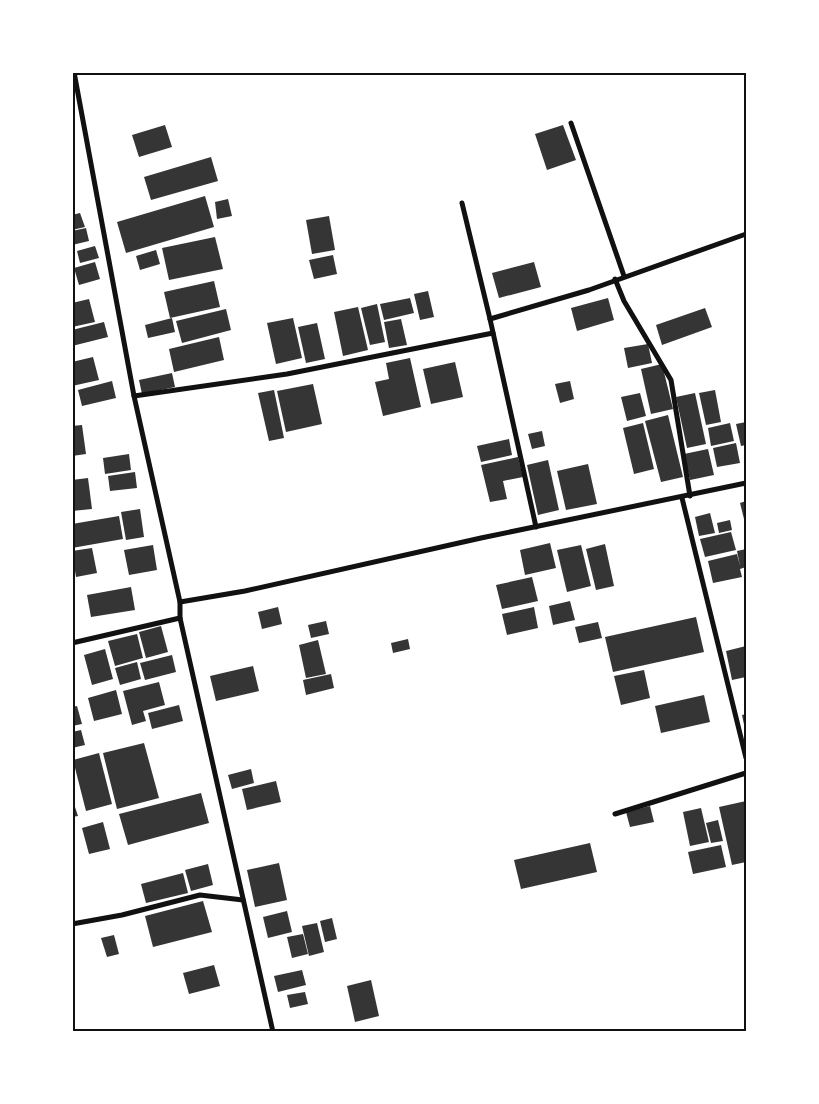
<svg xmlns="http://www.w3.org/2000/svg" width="819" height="1104" font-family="'DM Sans',sans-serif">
  <rect width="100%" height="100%" fill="#fff"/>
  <g fill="#353535">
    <polygon points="165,125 172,147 139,157 132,135"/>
    <polygon points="563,125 576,160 547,170 535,134"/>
    <polygon points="211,157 218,181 151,200 144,177"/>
    <polygon points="205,196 214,227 126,253 117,222"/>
    <polygon points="228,199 232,216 217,219 215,202"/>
    <polygon points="80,213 85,227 72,230 72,215"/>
    <polygon points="329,216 335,250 312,254 306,220"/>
    <polygon points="86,228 89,241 72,245 72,231"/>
    <polygon points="215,237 223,269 169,280 162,248"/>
    <polygon points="95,246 99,258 80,263 77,251"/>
    <polygon points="156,250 160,264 140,270 136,256"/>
    <polygon points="333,255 337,274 314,279 309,260"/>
    <polygon points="95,262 100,279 79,285 74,268"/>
    <polygon points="534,262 541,287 499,298 492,273"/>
    <polygon points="214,281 220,307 170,318 164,292"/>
    <polygon points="428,291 434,317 420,320 414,294"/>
    <polygon points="410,298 414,313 384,320 380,304"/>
    <polygon points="608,298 614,320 577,331 571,308"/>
    <polygon points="89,299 95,322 72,327 72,303"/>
    <polygon points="377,304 385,342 370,345 361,308"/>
    <polygon points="358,307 368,350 343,356 334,312"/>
    <polygon points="705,308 712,327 662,345 656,325"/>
    <polygon points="226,309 231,330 182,343 176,321"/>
    <polygon points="172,318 175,332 148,338 145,325"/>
    <polygon points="293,318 302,358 276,364 267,323"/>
    <polygon points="401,319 407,345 389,348 384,322"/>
    <polygon points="104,322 108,337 72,346 72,330"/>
    <polygon points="317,323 325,359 306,363 298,327"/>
    <polygon points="219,337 224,360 174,372 169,349"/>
    <polygon points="648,344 652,363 628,368 624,348"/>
    <polygon points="93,357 99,380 72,386 72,362"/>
    <polygon points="410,358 421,407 383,416 375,382 389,379 386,363"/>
    <polygon points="455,362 463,397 431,404 423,369"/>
    <polygon points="662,364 673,409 651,414 641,369"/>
    <polygon points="172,373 175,387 142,394 139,380"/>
    <polygon points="112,381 116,398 82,406 78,390"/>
    <polygon points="570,381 574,399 560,403 555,384"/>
    <polygon points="313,384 322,424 286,432 277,391"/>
    <polygon points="274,390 284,438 269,441 258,393"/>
    <polygon points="715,390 721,422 706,425 699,393"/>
    <polygon points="640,393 646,416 627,421 621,397"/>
    <polygon points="695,393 706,444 687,448 676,397"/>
    <polygon points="668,415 683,477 661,482 645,421"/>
    <polygon points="746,422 746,445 741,446 736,424"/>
    <polygon points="643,423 654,469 634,474 623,428"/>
    <polygon points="730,423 734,441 711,446 708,428"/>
    <polygon points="82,425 86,454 72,456 72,426"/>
    <polygon points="542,431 545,446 532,449 528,434"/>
    <polygon points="509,439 512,455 481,462 477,446"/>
    <polygon points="736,443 740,463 717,467 713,448"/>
    <polygon points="708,449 714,475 690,480 684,454"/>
    <polygon points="129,454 131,470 105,474 103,458"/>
    <polygon points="518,457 523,477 503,481 507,499 490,502 481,465"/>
    <polygon points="548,460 559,510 538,515 527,465"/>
    <polygon points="588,464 597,504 566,510 557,471"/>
    <polygon points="135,472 137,488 110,491 108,476"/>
    <polygon points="88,478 92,509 72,511 72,480"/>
    <polygon points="746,501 746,527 740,503"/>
    <polygon points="140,509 144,537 126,540 121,512"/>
    <polygon points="710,513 715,533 699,536 695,517"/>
    <polygon points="119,516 123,539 72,548 72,524"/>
    <polygon points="730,520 732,530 719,533 717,523"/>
    <polygon points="731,532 736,550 705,557 700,539"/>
    <polygon points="550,543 556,568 525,575 520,550"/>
    <polygon points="605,544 614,586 596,590 586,549"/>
    <polygon points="153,545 157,570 129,575 124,550"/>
    <polygon points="581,545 591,586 567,592 557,550"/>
    <polygon points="92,548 97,573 76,577 72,551"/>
    <polygon points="746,549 746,567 740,569 742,577 713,583 708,561 737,554 740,566 737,551"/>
    <polygon points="532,577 538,601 502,609 496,585"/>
    <polygon points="131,587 135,610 91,617 87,595"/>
    <polygon points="570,601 575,620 553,625 549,606"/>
    <polygon points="278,607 282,624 262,629 258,612"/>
    <polygon points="534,607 538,628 507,635 502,614"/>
    <polygon points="696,617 704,652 613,672 605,637"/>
    <polygon points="326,621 329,634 311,638 308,625"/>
    <polygon points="598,622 602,638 579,643 575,627"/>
    <polygon points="161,626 168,652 146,658 139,632"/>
    <polygon points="137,634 143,658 115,666 108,641"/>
    <polygon points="408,639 410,649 393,653 391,643"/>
    <polygon points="318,640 326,674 306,678 299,645"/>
    <polygon points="746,646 746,677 732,680 726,651"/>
    <polygon points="105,649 113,679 92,685 84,655"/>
    <polygon points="172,655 176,672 145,680 140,663"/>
    <polygon points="137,662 141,679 120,685 115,668"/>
    <polygon points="253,666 259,691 216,701 210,676"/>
    <polygon points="644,670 650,698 621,705 614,676"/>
    <polygon points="331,674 334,688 306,695 303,680"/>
    <polygon points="159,682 165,705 143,711 146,721 132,725 123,691"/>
    <polygon points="116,690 122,714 94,721 88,698"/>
    <polygon points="704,695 710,722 661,733 655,706"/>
    <polygon points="179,705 183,721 152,729 148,713"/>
    <polygon points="77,706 82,724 72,726 72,707"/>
    <polygon points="746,714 746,734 742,715"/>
    <polygon points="81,730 85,745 72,748 72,732"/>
    <polygon points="144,743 159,798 117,809 103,753"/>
    <polygon points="99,753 112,804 86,811 73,760"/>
    <polygon points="251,769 254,783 232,789 228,775"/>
    <polygon points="276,781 281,802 247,810 242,789"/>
    <polygon points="201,793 209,823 128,845 119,814"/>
    <polygon points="72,798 78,816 72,817"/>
    <polygon points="746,801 746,862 732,865 719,807"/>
    <polygon points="650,806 654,822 630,827 626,812"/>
    <polygon points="701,808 709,842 690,846 683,812"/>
    <polygon points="718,820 723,841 711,843 706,823"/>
    <polygon points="103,822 110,849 89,854 82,828"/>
    <polygon points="590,843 597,872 521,889 514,860"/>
    <polygon points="721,845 726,867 693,874 688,852"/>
    <polygon points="279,863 287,900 255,907 247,870"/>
    <polygon points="208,864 213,885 191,891 185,870"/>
    <polygon points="183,873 188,893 146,903 141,884"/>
    <polygon points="203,901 212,932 153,947 145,916"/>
    <polygon points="287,911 292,932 268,938 263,917"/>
    <polygon points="332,918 337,939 325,942 320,921"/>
    <polygon points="317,923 324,952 309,956 302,926"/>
    <polygon points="303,934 308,954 292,958 287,937"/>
    <polygon points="114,935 119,954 107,957 101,938"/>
    <polygon points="214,965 220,986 189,994 183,973"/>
    <polygon points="302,970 306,985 278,992 274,976"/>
    <polygon points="371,980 379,1016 355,1022 347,986"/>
    <polygon points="305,992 308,1004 290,1008 287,995"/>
  </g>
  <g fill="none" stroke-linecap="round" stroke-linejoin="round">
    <g stroke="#111" stroke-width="5">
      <polyline points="74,72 134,396 180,602 180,618 273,1032"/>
      <polyline points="571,123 624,276"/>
      <polyline points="462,203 490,319 536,527"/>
      <polyline points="615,279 624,301 671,380 690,496"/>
      <polyline points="490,319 589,290 746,234"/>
      <polyline points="134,396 287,374 493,333"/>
      <polyline points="682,498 746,758"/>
      <polyline points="180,602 245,591 481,538 746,483"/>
      <polyline points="72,643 180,618"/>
      <polyline points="615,814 746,773"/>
      <polyline points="72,924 122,915 200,895 243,900"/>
    </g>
  </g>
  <rect width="819" height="1104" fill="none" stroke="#ffffff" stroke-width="148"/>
  <rect x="74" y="74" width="671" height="956" fill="none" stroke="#111" stroke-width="2"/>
</svg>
